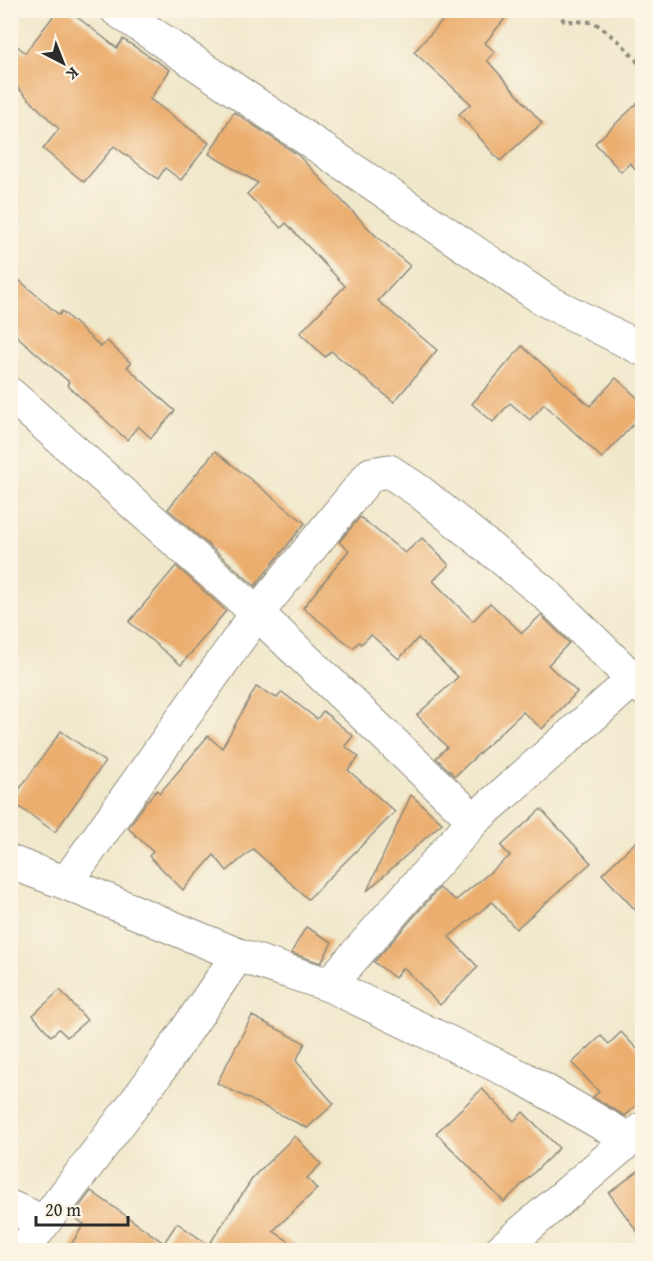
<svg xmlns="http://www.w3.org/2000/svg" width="653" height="1261" font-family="'Gentium Book Plus',serif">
  <rect width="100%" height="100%" fill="#fcf5e5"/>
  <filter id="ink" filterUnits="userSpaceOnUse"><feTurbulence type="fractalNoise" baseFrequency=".0167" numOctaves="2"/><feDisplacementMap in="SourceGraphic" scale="12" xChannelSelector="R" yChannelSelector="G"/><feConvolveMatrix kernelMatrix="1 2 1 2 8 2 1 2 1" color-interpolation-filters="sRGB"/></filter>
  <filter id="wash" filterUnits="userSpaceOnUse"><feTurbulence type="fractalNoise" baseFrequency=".008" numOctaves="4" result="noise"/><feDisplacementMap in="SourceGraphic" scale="24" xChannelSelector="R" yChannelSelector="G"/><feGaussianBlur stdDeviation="1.35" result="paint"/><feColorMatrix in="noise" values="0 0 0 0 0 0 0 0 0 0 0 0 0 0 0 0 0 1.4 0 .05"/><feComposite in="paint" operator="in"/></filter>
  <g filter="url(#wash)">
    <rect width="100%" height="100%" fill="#f0e8cb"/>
    <g id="blocks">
      <g fill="#ebae6e">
        <polygon points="58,10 68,10 117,48 123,39 170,70 150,99 209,143 181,180 165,168 158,179 114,146 84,182 43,149 59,129 10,80 10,39 25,53"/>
        <polygon points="446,10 512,10 485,43 495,52 487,60 542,123 500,161 459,114 471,104 414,52 446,17"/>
        <polygon points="642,99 642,176 630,163 621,172 595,143"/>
        <polygon points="234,112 298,155 374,234 410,266 378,301 437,350 394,402 331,351 325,357 300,333 345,286 286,223 281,228 247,194 258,183 209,154"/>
        <polygon points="10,272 59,315 62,311 101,347 107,341 131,363 127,367 175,411 151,438 138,426 127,440 67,385 69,382 10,330"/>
        <polygon points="522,346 590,406 616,378 642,402 642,415 602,458 544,404 530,420 510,403 493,422 472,404"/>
        <polygon points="215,451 305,523 255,586 168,509"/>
        <polygon points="360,517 405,553 422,538 449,565 433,581 473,621 490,603 522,633 541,615 569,643 548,665 577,692 542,729 523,712 455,776 436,758 447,747 417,715 458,677 418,638 399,659 371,635 361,644 359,642 353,648 303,608 349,550 339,542"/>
        <polygon points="176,566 226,611 181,665 129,622"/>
        <polygon points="256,687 277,698 282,692 317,719 323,711 353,736 345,746 359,757 348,770 395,812 308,899 253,849 227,871 214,855 183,890 149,856 153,852 128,828 147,801 157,790 160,793 208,736 222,748"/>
        <polygon points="61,731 105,762 55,832 11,801"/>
        <polygon points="411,795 442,823 367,891"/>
        <polygon points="541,809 591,863 516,929 492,902 449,937 478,967 440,1005 403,967 395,978 374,962 439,888 456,900 510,856 501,846"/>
        <polygon points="642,836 642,917 602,874"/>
        <polygon points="306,927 332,942 321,963 291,953"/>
        <polygon points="60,990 87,1020 67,1037 59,1029 51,1036 33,1015"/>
        <polygon points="252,1016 305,1043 296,1061 334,1104 307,1128 217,1083"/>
        <polygon points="621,1032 642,1054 642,1100 625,1116 593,1097 599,1092 572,1063 601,1036 609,1044"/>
        <polygon points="482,1089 514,1121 523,1112 559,1148 504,1202 436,1133"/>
        <polygon points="295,1136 321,1164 307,1178 317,1189 273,1231 304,1251 67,1251 84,1224 72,1216 91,1191 164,1243 177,1223 209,1245 254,1176"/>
        <polygon points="642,1168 642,1238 609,1193"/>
      </g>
    </g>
  </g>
  <g filter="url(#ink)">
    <use href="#blocks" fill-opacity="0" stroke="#8e8a7b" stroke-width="1.5"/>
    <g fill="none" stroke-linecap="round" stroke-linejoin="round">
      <g stroke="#8e8a7b" stroke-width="35">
        <g id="minor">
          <polyline points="117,10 545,300 642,349"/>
          <polyline points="10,394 257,613 474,820"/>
          <polyline points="10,862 66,883"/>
          <polyline points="329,985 474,820 633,680"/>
          <polyline points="630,1140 523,1078 329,985 238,955 66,883 257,613 371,474 389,471 419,491 547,595 642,688"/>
          <polyline points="10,1207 44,1222"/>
          <polyline points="23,1250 158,1072 238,955"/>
          <polyline points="501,1250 642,1129"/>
        </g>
      </g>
      <polyline stroke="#8e8a7b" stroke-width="4" stroke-dasharray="4.5 4.5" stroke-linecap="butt" points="557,10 564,21 594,22 622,44 642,67"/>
      <use href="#minor" stroke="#fff" stroke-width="33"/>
    </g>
  </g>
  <rect width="653" height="1261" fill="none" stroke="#fcf5e5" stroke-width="36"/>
  <g transform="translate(63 63) rotate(138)" stroke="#fcf5e5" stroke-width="4.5" paint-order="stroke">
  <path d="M0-4.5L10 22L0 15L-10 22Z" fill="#2b2b2b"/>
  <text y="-9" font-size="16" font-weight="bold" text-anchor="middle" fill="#2b2b2b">K</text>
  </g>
  <path d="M36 1216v9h92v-9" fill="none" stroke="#2b2b2b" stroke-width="3"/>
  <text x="45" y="1216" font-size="18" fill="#2b2b2b" stroke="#fcf5e5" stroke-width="4.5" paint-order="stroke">20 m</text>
</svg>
